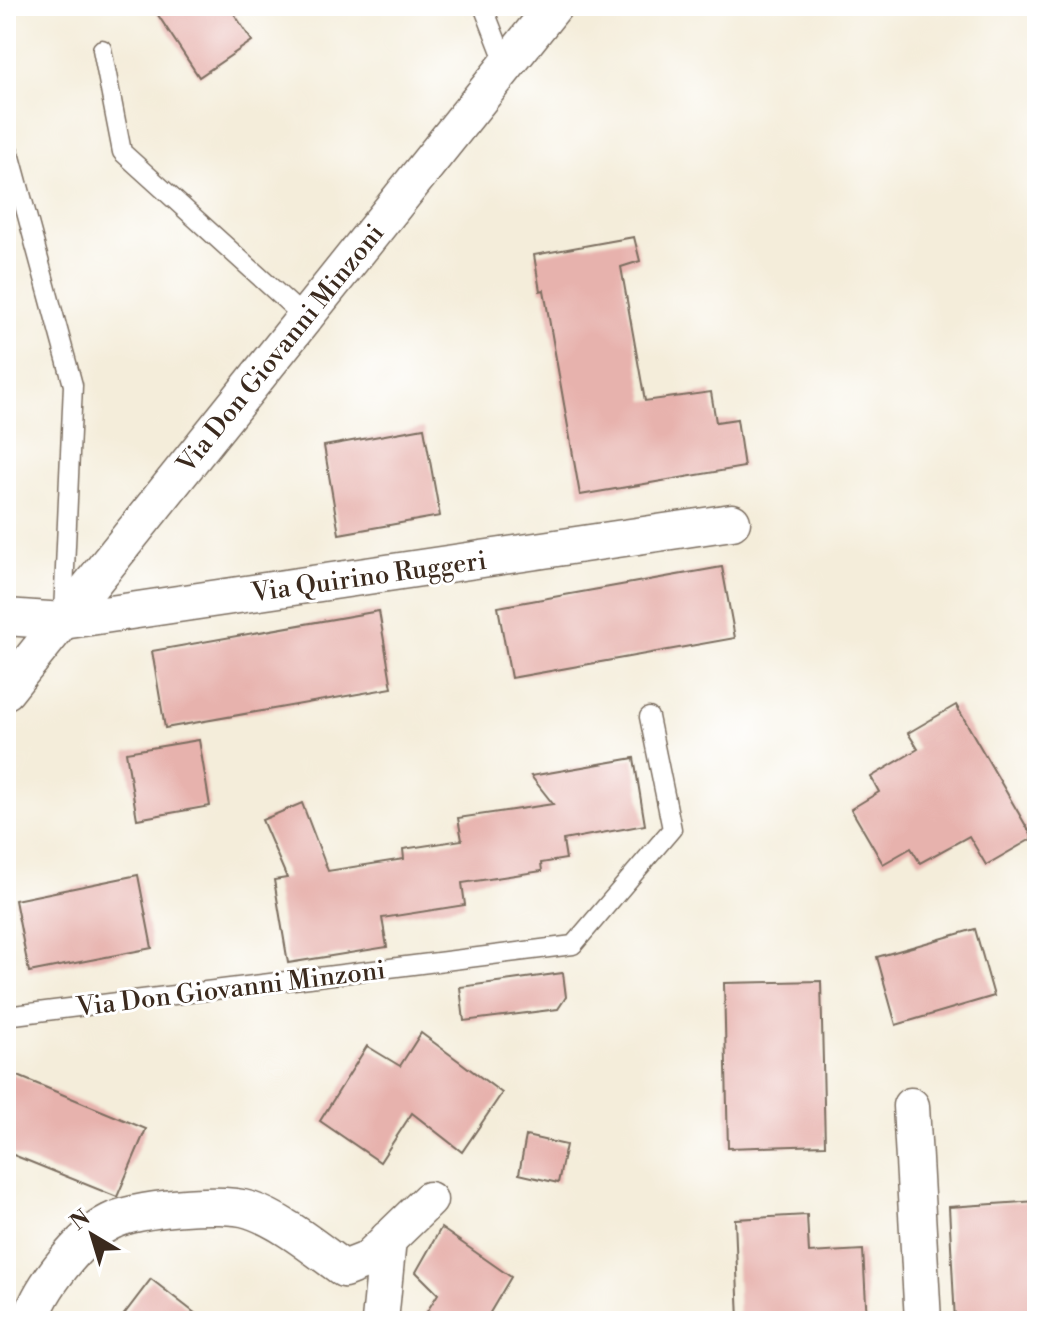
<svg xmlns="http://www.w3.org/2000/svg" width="1043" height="1327" font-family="'Libre Bodoni',serif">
  <rect width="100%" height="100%" fill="#fff"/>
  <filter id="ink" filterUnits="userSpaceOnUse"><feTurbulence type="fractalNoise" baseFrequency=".0125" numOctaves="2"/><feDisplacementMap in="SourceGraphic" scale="16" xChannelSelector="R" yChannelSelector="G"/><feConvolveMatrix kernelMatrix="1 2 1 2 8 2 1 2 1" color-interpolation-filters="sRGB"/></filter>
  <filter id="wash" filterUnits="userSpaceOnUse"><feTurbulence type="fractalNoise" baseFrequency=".006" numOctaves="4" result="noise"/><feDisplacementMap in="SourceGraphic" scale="32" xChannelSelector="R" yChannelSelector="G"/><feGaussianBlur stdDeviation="1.8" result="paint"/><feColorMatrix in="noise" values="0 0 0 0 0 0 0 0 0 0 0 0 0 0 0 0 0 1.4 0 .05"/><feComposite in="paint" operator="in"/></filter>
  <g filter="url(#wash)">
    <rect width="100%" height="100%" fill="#f4edda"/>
    <g id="blocks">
      <g fill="#e7b2ad">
        <polygon points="152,6 229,6 252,41 199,77"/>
        <polygon points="634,237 640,261 621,267 645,401 711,392 716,422 737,419 744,467 580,495 544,290 540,291 534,255"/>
        <polygon points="424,428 440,516 339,534 324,446"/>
        <polygon points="722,567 735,638 511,678 498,607"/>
        <polygon points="379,611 392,688 165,728 152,651"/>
        <polygon points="956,705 1033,838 986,865 969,836 920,863 911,848 883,864 851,809 879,792 871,777 918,749 908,733"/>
        <polygon points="199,740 210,806 137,819 126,752"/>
        <polygon points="634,758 645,825 563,840 566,859 541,863 542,871 462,883 465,905 382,918 387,947 288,963 274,880 287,878 262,820 302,803 328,871 404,859 403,849 462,840 458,818 553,804 531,776"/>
        <polygon points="138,875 152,948 29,972 15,900"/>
        <polygon points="975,929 994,996 896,1025 877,957"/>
        <polygon points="563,973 566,997 558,1009 464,1021 460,987"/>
        <polygon points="821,981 825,1145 728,1148 724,983"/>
        <polygon points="421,1033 502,1093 462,1152 412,1113 380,1162 320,1121 367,1046 400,1066"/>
        <polygon points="6,1071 146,1129 117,1197 6,1152"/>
        <polygon points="526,1136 566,1145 558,1183 519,1174"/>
        <polygon points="1037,1201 1037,1321 955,1321 949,1207"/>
        <polygon points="807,1215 809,1253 863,1250 867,1321 739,1321 735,1219"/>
        <polygon points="441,1228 511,1277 485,1321 421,1321 438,1294 416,1272"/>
        <polygon points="151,1279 205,1321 119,1321"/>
      </g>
    </g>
  </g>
  <g filter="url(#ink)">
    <use href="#blocks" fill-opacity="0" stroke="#7c6e60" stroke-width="2"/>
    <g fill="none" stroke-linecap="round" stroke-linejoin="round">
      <g stroke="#7c6e60" stroke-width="21">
        <g id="service">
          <polyline points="483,6 506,65"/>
          <polyline points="102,49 122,152 304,317"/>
          <polyline points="6,149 10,153 73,385 63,614"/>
          <polyline points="6,1016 573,945 672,829 649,717"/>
        </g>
      </g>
      <g stroke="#7c6e60" stroke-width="39">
        <g id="minor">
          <polyline points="6,617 63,621 732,522"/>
          <polyline points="6,691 554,6"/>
          <polyline points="911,1106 923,1321"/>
          <path d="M31 1321C38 1290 80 1237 110 1222 136 1208 222 1201 250 1210 283 1221 316 1249 344 1269L367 1260 429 1200"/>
          <polyline points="380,1321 388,1239"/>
        </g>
      </g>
      <use href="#service" stroke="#fff" stroke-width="18"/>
      <use href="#minor" stroke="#fff" stroke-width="36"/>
    </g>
  </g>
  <g text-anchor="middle" stroke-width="6" stroke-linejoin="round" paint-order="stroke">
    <g font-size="26" fill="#3b2a1e" stroke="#fff">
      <text transform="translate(280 348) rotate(-51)" y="9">Via Don Giovanni Minzoni</text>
      <text transform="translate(369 576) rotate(-8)" y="9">Via Quirino Ruggeri</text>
      <text transform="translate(231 988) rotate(-7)" y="9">Via Don Giovanni Minzoni</text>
    </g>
  </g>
  <rect width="1043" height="1327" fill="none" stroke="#fff" stroke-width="32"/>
  <g transform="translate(92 1235) rotate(322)" stroke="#ffffff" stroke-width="6" paint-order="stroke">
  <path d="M0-6L14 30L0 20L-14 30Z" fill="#3b2a1e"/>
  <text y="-12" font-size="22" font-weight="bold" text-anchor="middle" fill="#3b2a1e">N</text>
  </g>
</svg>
